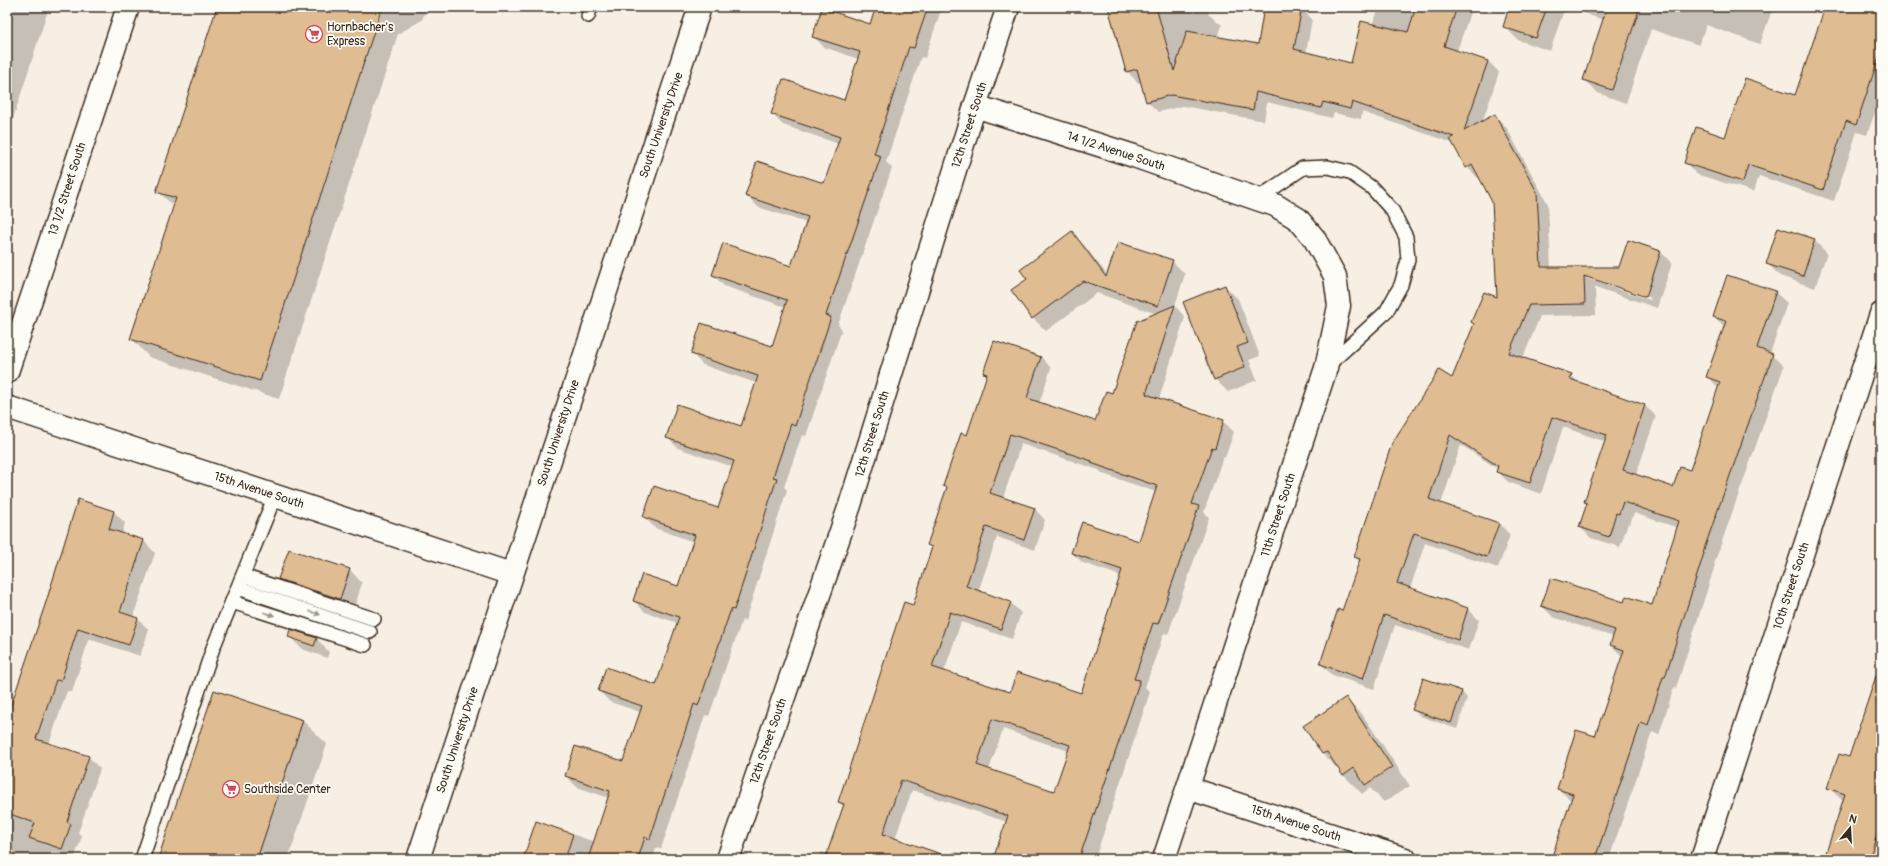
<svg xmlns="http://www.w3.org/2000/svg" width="1888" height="866" font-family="Pangolin,sans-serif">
  <rect width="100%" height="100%" fill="#f7efe3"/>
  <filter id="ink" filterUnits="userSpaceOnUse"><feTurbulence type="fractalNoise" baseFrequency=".025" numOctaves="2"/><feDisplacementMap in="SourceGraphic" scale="8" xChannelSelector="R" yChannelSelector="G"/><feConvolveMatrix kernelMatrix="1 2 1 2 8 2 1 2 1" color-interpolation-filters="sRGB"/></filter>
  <g filter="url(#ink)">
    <g fill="#0003" fill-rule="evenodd">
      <polygon points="7,7 49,7 7,137"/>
      <polygon points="218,7 427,7 422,20 398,34 279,399 149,357 131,338 174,207 158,191"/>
      <polygon points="877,7 942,7 925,58 921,57 886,162 892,168 838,325 842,329 806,436 802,435 784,487 787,490 745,621 742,620 709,716 705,715 661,849 656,848 653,859 525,859 536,822 595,842 609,798 577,787 566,776 624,762 640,712 610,702 599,691 657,686 678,623 645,612 634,601 679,587 694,542 655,528 644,517 719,510 733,467 678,448 667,437 741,427 756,383 703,365 692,354 772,348 786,307 724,286 713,275 792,268 807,223 758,207 747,196 825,184 839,144 783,125 772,114 844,101 858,59 824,47 813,36 871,25"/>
      <path d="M1115 7H1195L1193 13H1195L1197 7H1211L1208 14 1222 25 1218 38 1258 45 1265 7 1301 8 1312 19 1306 53 1351 65 1373 25 1379 7H1472L1457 51 1488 61 1499 72 1482 123 1495 116 1506 127 1548 204 1551 268H1620L1629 241 1661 252 1672 263 1657 308 1595 287 1596 315 1540 316 1523 358 1571 375 1580 384 1644 405 1656 416 1636 475 1674 488 1691 472 1719 388 1708 377 1725 327 1714 317 1775 292 1787 303 1770 354 1784 366 1714 564 1715 565 1676 688 1674 687 1659 735 1652 732 1609 859H1558L1572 801 1558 789 1596 738 1623 657 1611 645 1614 637 1553 617 1542 606 1625 604 1652 606 1678 528 1634 513 1630 524 1628 523 1620 547 1591 538 1580 527 1588 504 1585 502 1606 442 1563 427 1541 494 1508 482 1497 471 1498 469 1461 445 1441 504 1499 523 1510 535 1498 568 1425 543 1410 589 1468 609 1479 620 1469 650 1395 625 1374 689 1332 675 1321 664 1343 612 1360 562 1355 557 1452 379 1475 325 1472 322 1498 299 1493 202 1480 177 1478 178 1467 167 1453 143 1362 112 1361 119 1334 113 1332 118 1267 102 1264 121 1183 106 1158 112 1147 101 1142 81 1138 83 1127 71ZM1586 278H1592L1651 298 1650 300Z"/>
      <polygon points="1510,7 1565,7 1550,51 1518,40 1504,26"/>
      <polygon points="1565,7 1773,7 1760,44 1706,25 1699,45 1651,29 1626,103 1598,93 1584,80 1604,20"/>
      <polygon points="1826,7 1862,7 1881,13 1881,94 1867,135 1857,132 1834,201 1759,176 1754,192 1696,174 1685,162 1796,97"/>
      <path d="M1072 233 1085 246 1108 276 1172 261 1185 274 1175 306 1185 317 1159 399 1223 421 1234 432 1225 458 1223 457 1204 512 1209 517 1189 575 1168 634 1164 633 1145 687 1150 692 1095 859H994L1007 822 912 790 895 839 951 858 954 851 977 859H819L821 852 828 854 844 807 839 802 913 606 933 549 928 545 947 489 944 486 968 436 988 376 984 373 1041 357 1051 368 1039 404 1096 423 1157 314 1097 293 1046 331 1033 318 1028 279ZM1021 444 1099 470 1103 474 1156 492 1139 543 1072 553 1083 563 1121 576 1082 694H1010L944 672 961 622 1012 639 1021 613 1010 602 978 592 997 537 1035 550 1045 520 1035 509 1003 498ZM1003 729 1069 751 1055 792 989 770Z"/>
      <polygon points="1814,240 1827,253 1815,288 1780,276 1767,263"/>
      <polygon points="1225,286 1238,299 1260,356 1249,360 1257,380 1228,392 1215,379"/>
      <polygon points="78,500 114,512 125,523 122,534 144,541 155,553 133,617 137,618 149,630 140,656 89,639 72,692 67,691 49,744 89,757 100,769 78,833 82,836 74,859 7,859 7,724"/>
      <polygon points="350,570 362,583 353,612 292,592 280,579"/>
      <polygon points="289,636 317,639 329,652 327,658 302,649"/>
      <polygon points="1881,637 1881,659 1875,653"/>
      <polygon points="1881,665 1881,859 1825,859 1844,802 1829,788 1850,759"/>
      <polygon points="215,691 303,721 327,744 288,859 159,859"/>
      <polygon points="1461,691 1467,698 1457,729 1420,716 1414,710"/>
      <polygon points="1346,699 1364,717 1410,786 1384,802 1370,788 1362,794 1323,754 1304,726"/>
    </g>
    <g fill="#dfbc91" stroke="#3b2a1e" fill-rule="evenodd">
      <polygon points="217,7 382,7 260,381 130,339 176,198 156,192"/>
      <polygon points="876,7 928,7 914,48 909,47 874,154 881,156 826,315 831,317 795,426 791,424 773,477 777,478 734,610 731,609 698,706 694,704 650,839 645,837 638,859 588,859 610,791 565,776 575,746 623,761 642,706 598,691 606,667 656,685 679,617 633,601 642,574 678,586 695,535 643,517 654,486 718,508 734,461 666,438 677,404 741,426 758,376 691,354 701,323 772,346 787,300 712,275 723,243 791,266 808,217 745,196 757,161 824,183 840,137 771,114 783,79 844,100 860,52 812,37 822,8 870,24"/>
      <polygon points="1108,7 1156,7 1174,71 1187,31 1258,44 1264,7 1302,7 1294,49 1351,63 1361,21 1408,32 1416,7 1457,7 1444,46 1488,61 1464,131 1495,114 1537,192 1541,267 1619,267 1628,240 1661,251 1646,297 1584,276 1585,304 1529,305 1509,353 1572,374 1570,379 1645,405 1623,470 1673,487 1680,467 1690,470 1720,382 1706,377 1726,321 1713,317 1727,275 1776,291 1757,348 1773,354 1703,552 1704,553 1665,677 1663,677 1648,725 1641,722 1595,859 1551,859 1573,794 1557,789 1576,730 1595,736 1624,650 1610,645 1615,630 1541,606 1551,578 1624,602 1626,596 1652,605 1679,521 1623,502 1619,514 1616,513 1609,537 1579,527 1587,503 1584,502 1607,435 1552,417 1530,483 1496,472 1498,466 1450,435 1429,499 1499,523 1487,557 1414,533 1397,583 1468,608 1458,640 1384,615 1363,679 1320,664 1338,609 1342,611 1360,559 1354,557 1392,443 1439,370 1452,378 1474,324 1471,322 1484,292 1497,297 1492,202 1472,164 1466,168 1450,139 1454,137 1352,102 1350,109 1323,102 1321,108 1256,92 1253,110 1171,95 1146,102 1137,69 1126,72"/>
      <polygon points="1509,7 1547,7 1536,38 1503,27"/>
      <polygon points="1607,7 1640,7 1612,90 1583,80"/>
      <polygon points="1825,7 1865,7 1881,12 1881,51 1856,125 1846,121 1823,190 1748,165 1743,182 1684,163 1696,127 1725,137 1745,78 1795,95"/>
      <polygon points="1778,227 1815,239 1803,276 1766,264"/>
      <polygon points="1072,231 1106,277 1118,242 1173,260 1158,306 1083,281 1032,319 1011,290 1027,279 1020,270"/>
      <polygon points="1225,285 1248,343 1237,347 1245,367 1214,380 1183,302"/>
      <path d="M1175 305 1146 394 1224 420 1215 448 1212 447 1192 504 1199 506 1179 564 1158 624 1153 623 1134 679 1140 680 1079 859H993L1008 816 901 780 883 834 944 855V859H825L844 804 838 802 856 747 904 602 913 605 932 547 927 545 947 487 943 486 961 433 967 435 987 374 983 373 994 341 1041 357 1027 398 1095 421 1106 391 1112 393 1137 321ZM1010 434 1092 461 1091 463 1157 486 1139 541 1082 522 1071 553 1122 570 1081 693 1017 672 1010 692 932 667 950 612 1001 629 1011 602 966 586 986 527 1024 540 1035 508 990 493ZM992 719 1070 745 1054 791 977 765Z"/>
      <polygon points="78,499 114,511 109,529 144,540 120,612 138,618 129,645 78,628 61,681 56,680 36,739 89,756 67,822 71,824 62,849 29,838 35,823 7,813 7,717 46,602"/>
      <polygon points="289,549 350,569 340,599 278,579"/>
      <polygon points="290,629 317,638 314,646 288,637"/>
      <polygon points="1876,676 1881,676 1881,823 1869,859 1824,859 1845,794 1827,788 1839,754 1849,757"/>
      <polygon points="1423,678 1462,691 1451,723 1412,710"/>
      <polygon points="214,690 303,720 257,859 158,859"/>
      <polygon points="1346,697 1392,767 1365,785 1354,768 1343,776 1327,752 1322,754 1303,726"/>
      <polygon points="536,821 573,834 565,859 523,859"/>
    </g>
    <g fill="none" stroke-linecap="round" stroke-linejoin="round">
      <g stroke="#3b2a1e" stroke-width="16">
        <g id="service">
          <polyline points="588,16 591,7"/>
          <polyline points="1257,199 1303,168 1328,167 1349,172 1372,188 1392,210 1406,237 1408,260 1401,285 1386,312 1327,366"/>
          <polyline points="243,576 374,619"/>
          <polyline points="238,588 370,632"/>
          <polyline points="232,602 365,645"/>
          <polyline points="142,859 213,648 275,496"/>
        </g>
      </g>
      <g stroke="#3b2a1e" stroke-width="25">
        <g id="minor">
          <polyline points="975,106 1134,156 1257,199 1275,205 1298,219 1314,238 1335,276 1339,306 1326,368 1164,859"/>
          <polyline points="7,372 128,7"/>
          <polyline points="7,407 511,574"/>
          <polyline points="1188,788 1405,859"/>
          <polyline points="728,859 850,505 975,106 1008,7"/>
          <polyline points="1702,859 1881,314"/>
        </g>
      </g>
      <g stroke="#3b2a1e" stroke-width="25">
        <polyline id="primary" points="418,859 700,7"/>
      </g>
      <use href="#service" stroke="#fdfcf7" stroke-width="13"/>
      <use href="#minor" stroke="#fdfcf7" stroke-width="22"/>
      <use href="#primary" stroke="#fdfcf7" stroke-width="22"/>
    </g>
    <defs><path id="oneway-solid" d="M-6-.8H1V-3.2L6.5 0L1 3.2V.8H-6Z"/></defs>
    <g fill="#9c938a">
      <use href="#oneway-solid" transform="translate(315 613) rotate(18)"/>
      <use href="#oneway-solid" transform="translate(269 614) rotate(18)"/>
    </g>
  </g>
  <defs>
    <g id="supermarket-ring" transform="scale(0.9)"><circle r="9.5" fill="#fdfcf7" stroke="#d1495b" stroke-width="1.5"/><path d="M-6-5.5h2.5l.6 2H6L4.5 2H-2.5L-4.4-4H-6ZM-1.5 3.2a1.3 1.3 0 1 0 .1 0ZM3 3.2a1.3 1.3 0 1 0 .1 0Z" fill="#d1495b"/></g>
  </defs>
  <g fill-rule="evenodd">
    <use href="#supermarket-ring" x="314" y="34"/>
    <use href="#supermarket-ring" x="231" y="789"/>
  </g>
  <g text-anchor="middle" stroke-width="3.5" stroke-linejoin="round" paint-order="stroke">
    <g font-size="12" fill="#3b2a1e" stroke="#fdfcf7" text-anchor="start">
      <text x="327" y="31">Hornbacher's<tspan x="327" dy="14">Express</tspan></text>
      <text x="244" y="793">Southside Center</text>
    </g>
    <g font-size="12" fill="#3b2a1e" stroke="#fdfcf7">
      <text transform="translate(661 125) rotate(-71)" y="4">South University Drive</text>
      <text transform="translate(969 125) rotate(-72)" y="4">12th Street South</text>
      <text transform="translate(1116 151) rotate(18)" y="4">14 1/2 Avenue South</text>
      <text transform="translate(67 189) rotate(-72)" y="4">13 1/2 Street South</text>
      <text transform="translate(558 433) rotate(-72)" y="4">South University Drive</text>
      <text transform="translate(872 434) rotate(-73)" y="4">12th Street South</text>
      <text transform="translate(259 490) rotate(18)" y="4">15th Avenue South</text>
      <text transform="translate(1278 515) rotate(-72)" y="4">11th Street South</text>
      <text transform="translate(1791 586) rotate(-72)" y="4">10th Street South</text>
      <text transform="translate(457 740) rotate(-72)" y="4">South University Drive</text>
      <text transform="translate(768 741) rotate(-71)" y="4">12th Street South</text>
      <text transform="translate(1296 823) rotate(18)" y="4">15th Avenue South</text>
    </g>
  </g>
  <rect width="1888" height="866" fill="none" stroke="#fdfcf7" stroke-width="24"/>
  <rect x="12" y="12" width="1864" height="842" fill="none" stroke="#3b2a1e" stroke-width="1.5" filter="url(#ink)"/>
  <g transform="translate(1850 828) rotate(18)" stroke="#fdfcf7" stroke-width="3" paint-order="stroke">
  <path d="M0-3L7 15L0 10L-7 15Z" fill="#3b2a1e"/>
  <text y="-6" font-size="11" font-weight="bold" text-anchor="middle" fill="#3b2a1e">N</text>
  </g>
</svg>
